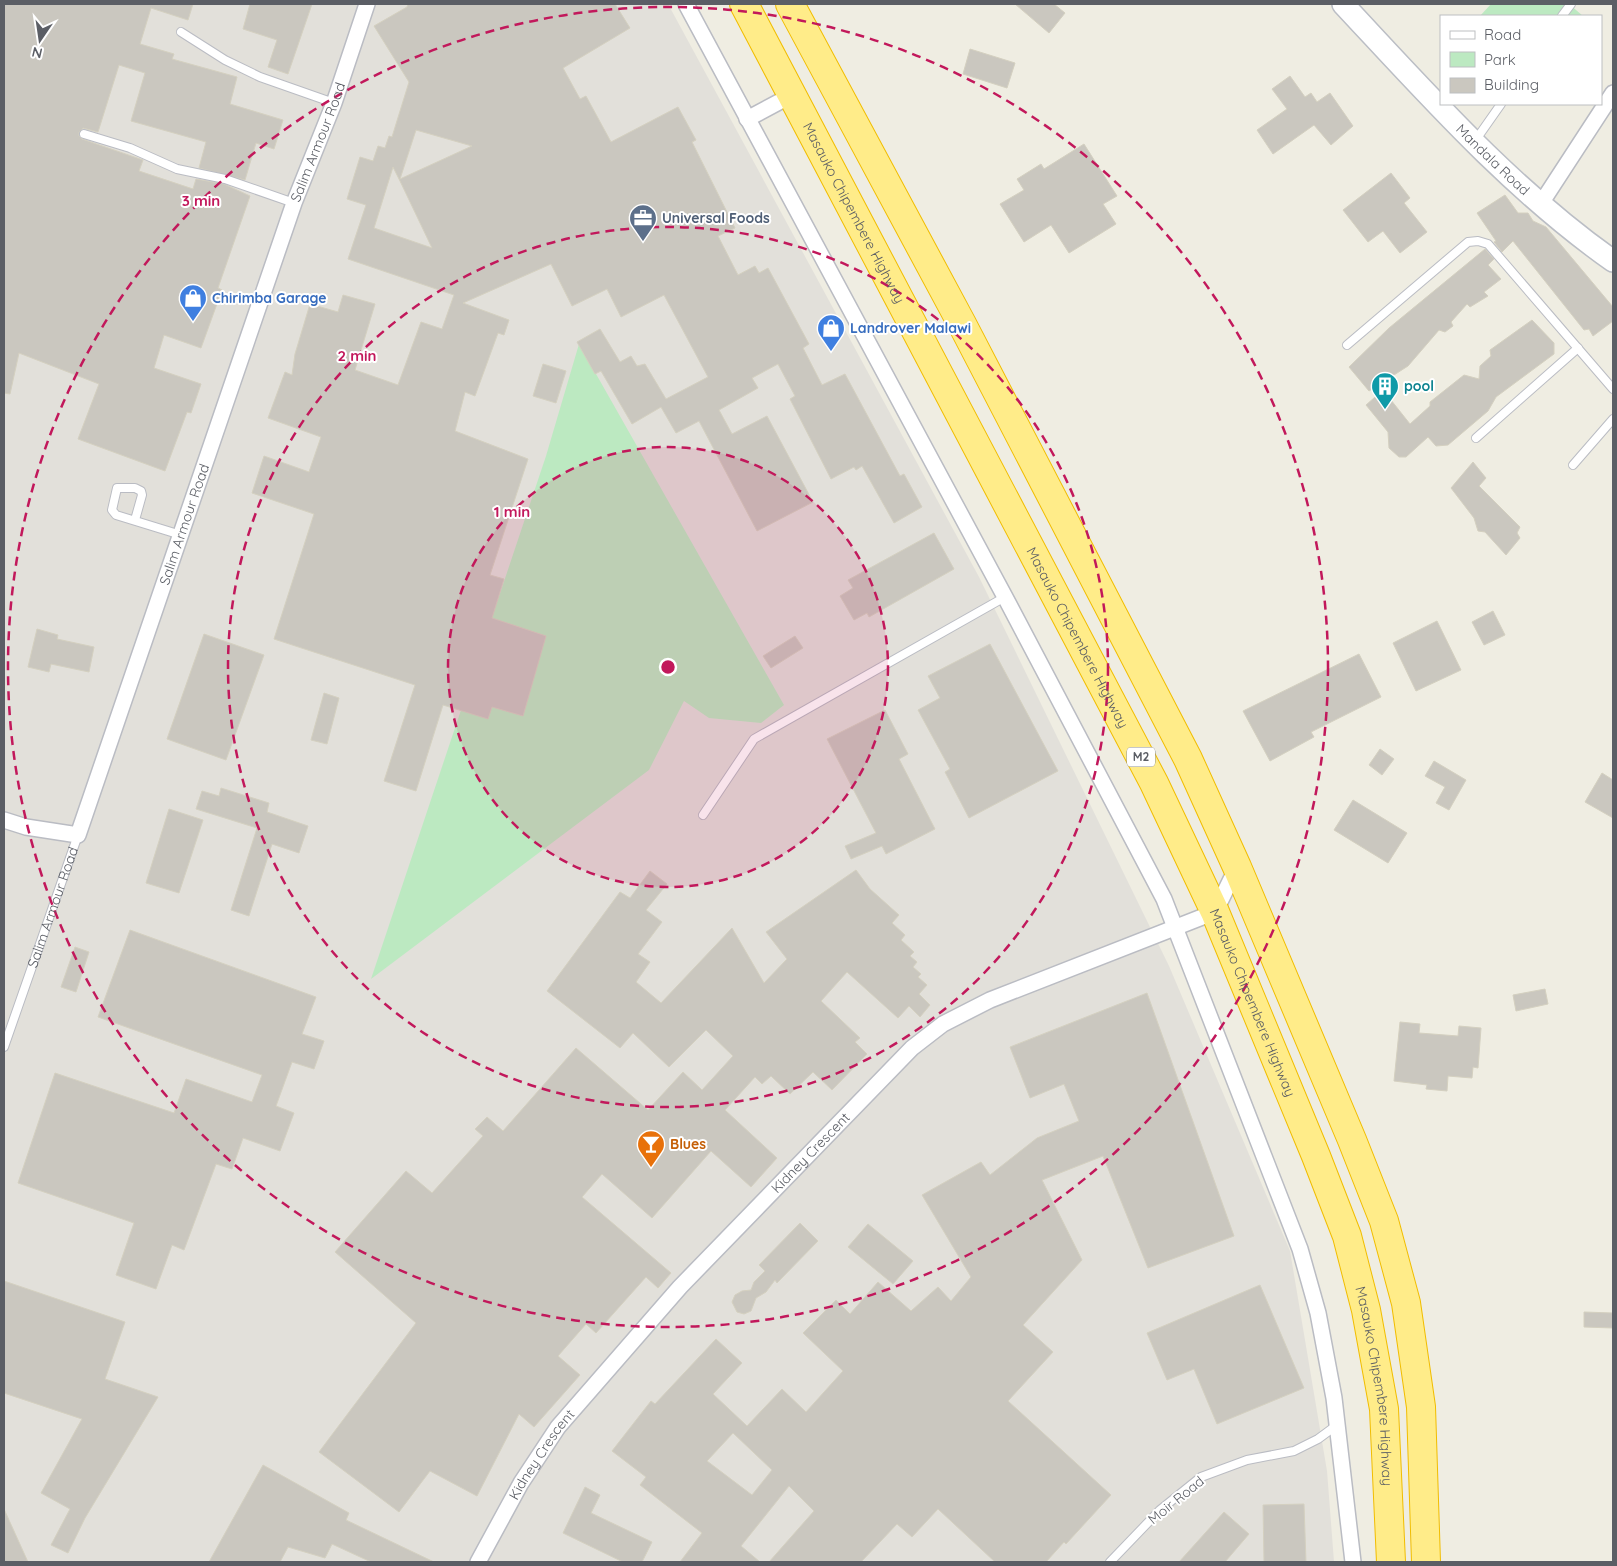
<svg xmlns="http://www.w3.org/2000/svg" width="1617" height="1566" font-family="Quicksand,sans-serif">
  <rect width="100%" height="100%" fill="#efede2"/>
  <polygon fill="#e2e0da" points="4,4 668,4 979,577 1169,966 1290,1251 1327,1471 1334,1562 4,1562"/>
  <g fill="#bce9c1">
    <polygon points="1491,4 1569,4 1583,16 1480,16"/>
    <polygon points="579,344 784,705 761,723 709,718 684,701 649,770 371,979 546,456"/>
  </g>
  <g fill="#cac7bf" stroke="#d4d0c0" fill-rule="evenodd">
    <polygon points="4,4 193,4 188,20 151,8 140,44 174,54 172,59 237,77 230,104 283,120 274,149 256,143 245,180 199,168 206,142 131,121 145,73 119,65 98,132 83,128 79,132 79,136 82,139 143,160 139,171 193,189 196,179 224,184 250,196 218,288 222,290 201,348 164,335 154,368 201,384 191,413 187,412 165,471 78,439 99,384 19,353 10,394 4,393"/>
    <polygon points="250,4 312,4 288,74 268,67 277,40 243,29"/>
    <path d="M408 4H615L630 28 563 68 580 99 586 96 611 142 678 107 696 140 692 142 735 228 718 236 738 275 755 266 759 273 768 268 809 344 803 348 822 385 845 374 900 476 904 474 922 507 894 523 862 466 856 470 854 467 831 479 790 399 795 396 778 364 752 378 758 388 719 410 732 434 767 416 813 502 757 531 699 421 676 433 661 407 632 424 601 371 595 374 577 342 600 329 620 362 631 356 637 366 645 364 666 399 708 377 664 295 621 317 607 289 572 306 551 264 463 303 509 320 504 335 498 333 475 396 465 392 455 431 528 459 490 575 504 579 492 618 546 636 523 716 492 707 488 719 443 705 416 791 384 781 415 685 274 639 314 514 252 493 264 456 309 472 321 437 268 418 285 372 292 375 295 354 310 304 338 312 343 295 375 304 355 370 398 385 421 322 442 329 454 295 348 259 366 205 347 199 360 157 373 161 378 146 385 148 389 136 392 137 409 82 374 26 407 7ZM416 130 472 146 400 179ZM393 167 400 181 432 248 374 228Z"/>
    <polygon points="1015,4 1054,4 1065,13 1049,33"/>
    <polygon points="970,49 1015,63 1007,88 963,74"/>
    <polygon points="1290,76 1305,97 1311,93 1317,102 1330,93 1353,126 1331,145 1314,125 1273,154 1257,130 1287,109 1272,89"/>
    <polygon points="1084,144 1117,196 1103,204 1116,224 1069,253 1051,225 1024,242 1000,204 1024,190 1017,179 1041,164 1044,169"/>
    <polygon points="1391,173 1410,198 1404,203 1427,232 1400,253 1383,231 1368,242 1343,210"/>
    <polygon points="1505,195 1518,213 1528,213 1533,221 1546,227 1613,307 1613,321 1593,336 1589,329 1584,330 1513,241 1502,252 1494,242 1496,241 1477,213"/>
    <polygon points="1485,249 1494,259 1488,265 1501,279 1484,292 1488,296 1470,307 1467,304 1451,322 1453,326 1445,332 1439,330 1408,366 1369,391 1349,367 1389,328"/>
    <polygon points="1532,320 1554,343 1554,354 1496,397 1488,411 1448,445 1436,446 1428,437 1406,457 1399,457 1389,448 1388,432 1366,405 1383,390 1410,424 1430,406 1430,402 1464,375 1479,379 1480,366 1491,356 1490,350"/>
    <polygon points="543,364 566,371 556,403 533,396"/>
    <polygon points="1473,462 1486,478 1479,486 1520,527 1517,533 1520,538 1506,555 1485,532 1478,531 1474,518 1451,488"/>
    <polygon points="934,533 954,569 869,617 867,613 854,620 840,596 853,588 848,580"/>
    <polygon points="1493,611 1505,635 1484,645 1472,622"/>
    <polygon points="1437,621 1461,670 1416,691 1393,643"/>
    <polygon points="37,629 58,635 57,639 94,647 89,672 51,664 49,672 28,667"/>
    <polygon points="204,634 264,655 226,760 167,739"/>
    <polygon points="795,636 803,648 771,668 763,656"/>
    <polygon points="990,644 1058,771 969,818 945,772 950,769 918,710 940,698 928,676"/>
    <polygon points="1359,654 1381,697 1311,732 1314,737 1270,761 1243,711"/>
    <polygon points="324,693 339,698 327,744 311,740"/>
    <polygon points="885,710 908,754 899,759 935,829 886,854 882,846 851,859 845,846 876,833 827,739"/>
    <polygon points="1380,749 1394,759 1382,775 1369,765"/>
    <polygon points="1434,761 1466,780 1449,810 1436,803 1445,787 1425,776"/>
    <polygon points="1602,773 1613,780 1613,818 1585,802"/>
    <polygon points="221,788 269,803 267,812 308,826 299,853 272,844 249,916 231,910 257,828 196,809 202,791 219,796"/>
    <polygon points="1353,800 1407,833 1388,863 1334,830"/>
    <polygon points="169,809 203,820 179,893 146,883"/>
    <polygon points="856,870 870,889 899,915 892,923 905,935 901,940 914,952 910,956 917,962 913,967 921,974 918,977 927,985 919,994 930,1005 920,1017 909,1006 898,1018 847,972 821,1001 860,1038 855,1042 867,1054 832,1090 813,1072 790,1094 771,1076 762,1084 755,1077 725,1110 777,1158 751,1187 711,1151 652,1218 602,1174 582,1197 671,1273 658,1288 646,1277 596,1333 586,1324 558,1356 580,1375 534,1427 519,1414 477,1496 430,1471 399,1512 319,1452 416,1323 335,1252 406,1171 432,1193 483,1136 475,1129 487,1117 503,1131 576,1048 648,1110 683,1072 702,1090 733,1056 706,1030 669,1067 633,1033 620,1048 547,991 620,892 630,898 650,871 667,884 646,910 662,922 638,954 650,962 636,982 661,1003 732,928 764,983 787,959 766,932"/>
    <polygon points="130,930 316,997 302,1034 324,1041 314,1069 292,1062 276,1106 294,1113 280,1151 243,1138 232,1169 216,1164 184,1250 172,1245 156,1289 116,1275 134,1223 18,1183 55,1073 174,1113 186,1079 252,1102 262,1075 98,1017"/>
    <polygon points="75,947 89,952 76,992 61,987"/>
    <polygon points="1545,989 1548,1004 1516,1011 1513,995"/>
    <path d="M1147 993 1234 1236 1148 1268 1103 1156 1042 1180 1082 1260 1023 1325 1053 1352 1008 1401 1111 1495 1066 1544 1064 1542 1046 1562H995L938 1509 912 1537 897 1524 861 1562H769L814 1511 789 1486 741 1546 760 1562H680L702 1533 640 1485 646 1477 612 1451 651 1401 655 1404 716 1339 742 1363 713 1394 747 1426 782 1389 806 1412 843 1371 803 1333 836 1300 850 1314 878 1282 911 1311 938 1287 951 1301 971 1277 922 1195 981 1162 990 1175 1037 1138 1079 1121 1064 1084 1030 1098 1010 1047ZM733 1433 772 1470 752 1495 707 1461Z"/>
    <polygon points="1400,1022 1420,1024 1419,1033 1458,1036 1459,1026 1481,1028 1478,1068 1473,1067 1472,1078 1448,1076 1447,1091 1426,1089 1427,1085 1394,1081"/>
    <polygon points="800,1223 818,1241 777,1283 775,1280 766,1292 756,1298 751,1311 744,1314 737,1312 732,1302 735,1295 742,1291 751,1290 754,1282 765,1271 759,1265"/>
    <polygon points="868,1224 913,1261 893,1284 848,1247"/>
    <polygon points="4,1281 125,1322 105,1379 158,1397 85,1518 68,1553 51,1545 70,1509 41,1493 82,1419 4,1393"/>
    <polygon points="1260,1285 1304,1388 1217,1424 1194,1369 1167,1380 1147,1333"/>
    <polygon points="1584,1312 1613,1313 1613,1328 1584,1327"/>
    <polygon points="263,1465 349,1513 346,1520 434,1562 371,1562 332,1544 325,1558 288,1547 280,1562 209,1562"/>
    <polygon points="585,1487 600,1495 591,1513 652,1542 642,1562 623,1562 563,1533"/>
    <polygon points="1304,1504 1306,1562 1264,1562 1263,1505"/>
    <polygon points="4,1509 28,1562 4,1562"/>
    <polygon points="1224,1512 1249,1534 1225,1562 1179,1562"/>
  </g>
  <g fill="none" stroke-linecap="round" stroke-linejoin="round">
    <g stroke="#babcc3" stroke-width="10">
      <g id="lane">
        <polyline points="1562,16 1571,4"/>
        <polyline points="181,32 225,60 260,77 334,103"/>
        <polyline points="84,134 130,148 177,169 225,179 294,203"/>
        <polyline points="1475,141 1501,104"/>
        <polyline points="1347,345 1468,242 1478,241 1488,244 1613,389"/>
        <polyline points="1476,438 1578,348"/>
        <polyline points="1573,465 1613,419"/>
        <polyline points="135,520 142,495 141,491 135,488 117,488 112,510 116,515 181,535"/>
        <polyline points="703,815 754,739 1005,597"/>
        <path id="s1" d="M4 1047 78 835"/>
        <polyline points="1110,1562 1160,1510 1201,1477 1247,1460 1294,1451 1318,1439 1337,1425"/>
      </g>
    </g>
    <g stroke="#babcc3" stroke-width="18">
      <g id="street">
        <polyline points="686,4 1005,597 1164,899 1300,1249 1318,1313 1334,1398 1353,1562"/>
        <polyline points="747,119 792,95"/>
        <polyline points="1540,205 1613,93"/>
        <path id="s2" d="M4 820 26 827 78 835 294 203 334 103 367 4"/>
        <path id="s3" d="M478 1562 521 1483 558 1427 680 1287 912 1048 943 1024 990 1000 1215 912 1237 867"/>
      </g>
    </g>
    <g stroke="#bbbec5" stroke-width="24">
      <g id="secondary">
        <path id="s4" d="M1343 4C1428 95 1511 189 1613 261"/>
      </g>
    </g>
    <g stroke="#f1bd00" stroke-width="30">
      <g id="highway">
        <path id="s5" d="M744 4 1154 783 1215 912 1316 1156 1347 1236 1366 1310 1384 1409 1391 1562"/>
        <polyline points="790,4 962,324 1188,759 1237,867 1352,1140 1384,1221 1406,1303 1421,1407 1426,1562"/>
      </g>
    </g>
    <use href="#lane" stroke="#fff" stroke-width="8"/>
    <use href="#street" stroke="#fff" stroke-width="15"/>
    <use href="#secondary" stroke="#fff" stroke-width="21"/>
    <use href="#highway" stroke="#ffec89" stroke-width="28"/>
  </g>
  <circle cx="668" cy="667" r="220" fill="#c2185b" fill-opacity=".12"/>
  <g fill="none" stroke="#c2185b" stroke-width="2.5" stroke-dasharray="9 6">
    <circle cx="668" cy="667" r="220"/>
    <circle cx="668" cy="667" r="440"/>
    <circle cx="668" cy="667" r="660"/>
  </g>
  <defs>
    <g id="office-pin" transform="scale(1.4375)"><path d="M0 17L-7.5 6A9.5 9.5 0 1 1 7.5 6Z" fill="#5c6f8a" stroke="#fff"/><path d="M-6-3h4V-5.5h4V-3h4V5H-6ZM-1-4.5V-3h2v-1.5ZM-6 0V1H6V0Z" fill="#fff"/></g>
    <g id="shop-pin" transform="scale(1.4375)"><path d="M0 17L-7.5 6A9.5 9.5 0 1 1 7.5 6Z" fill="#3f7fe0" stroke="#fff"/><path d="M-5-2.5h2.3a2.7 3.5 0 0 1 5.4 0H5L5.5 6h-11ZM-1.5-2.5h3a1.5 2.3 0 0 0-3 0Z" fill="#fff"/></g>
    <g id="building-pin" transform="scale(1.4375)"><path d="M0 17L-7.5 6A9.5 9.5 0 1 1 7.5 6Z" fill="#0f9aa8" stroke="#fff"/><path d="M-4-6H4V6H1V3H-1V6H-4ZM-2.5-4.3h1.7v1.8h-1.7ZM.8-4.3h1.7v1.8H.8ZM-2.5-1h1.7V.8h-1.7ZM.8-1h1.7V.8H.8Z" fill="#fff"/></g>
    <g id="bar-pin" transform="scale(1.4375)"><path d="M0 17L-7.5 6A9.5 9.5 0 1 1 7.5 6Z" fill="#e8710a" stroke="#fff"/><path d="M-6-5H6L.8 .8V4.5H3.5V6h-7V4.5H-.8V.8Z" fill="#fff"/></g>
  </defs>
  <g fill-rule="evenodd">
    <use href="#office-pin" x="643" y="218"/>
    <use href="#shop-pin" x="193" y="298"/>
    <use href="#shop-pin" x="831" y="328"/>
    <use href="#building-pin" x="1385" y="386"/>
    <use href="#bar-pin" x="651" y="1144"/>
  </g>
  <g text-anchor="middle" stroke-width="4" stroke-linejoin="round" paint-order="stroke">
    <rect fill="#fff" stroke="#8c8e93" stroke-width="1" x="1127" y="747.5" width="28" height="19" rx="4"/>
    <g font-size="12" font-weight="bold" fill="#5b5e65">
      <text x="1141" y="761">M2</text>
    </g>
    <g font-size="14" fill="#5b5e65" stroke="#fff">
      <text dy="5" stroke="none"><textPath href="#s2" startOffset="809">Salim Armour Road</textPath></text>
      <text dy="5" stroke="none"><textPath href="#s4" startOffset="216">Mandala Road</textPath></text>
      <text dy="5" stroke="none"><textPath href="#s5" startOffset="236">Masauko Chipembere Highway</textPath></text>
      <text dy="5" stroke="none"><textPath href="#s2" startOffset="404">Salim Armour Road</textPath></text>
      <text dy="5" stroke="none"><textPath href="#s5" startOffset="716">Masauko Chipembere Highway</textPath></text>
      <text dy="5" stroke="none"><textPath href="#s1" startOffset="148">Salim Armour Road</textPath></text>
      <text dy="5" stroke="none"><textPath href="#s5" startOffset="1121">Masauko Chipembere Highway</textPath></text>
      <text dy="5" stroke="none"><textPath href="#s3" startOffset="530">Kidney Crescent</textPath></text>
      <text dy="5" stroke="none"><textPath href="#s5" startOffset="1526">Masauko Chipembere Highway</textPath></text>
      <text dy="5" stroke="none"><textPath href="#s3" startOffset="125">Kidney Crescent</textPath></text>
      <text transform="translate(1176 1500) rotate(-39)" y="5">Moir Road</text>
    </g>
    <g font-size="14" font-weight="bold" fill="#4e5e75" stroke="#fff" text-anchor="start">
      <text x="662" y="223">Universal Foods</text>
    </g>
    <g font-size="14" font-weight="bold" fill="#366cbe" stroke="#fff" text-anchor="start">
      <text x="212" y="303">Chirimba Garage</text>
      <text x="850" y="333">Landrover Malawi</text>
    </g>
    <g font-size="14" font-weight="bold" fill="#0d838f" stroke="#fff" text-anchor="start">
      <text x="1404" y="391">pool</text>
    </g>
    <g font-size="14" font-weight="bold" fill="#c56008" stroke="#fff" text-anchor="start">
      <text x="670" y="1149">Blues</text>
    </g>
  </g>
  <circle cx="668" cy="667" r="8" fill="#c2185b" stroke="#fff" stroke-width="2.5"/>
  <g font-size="15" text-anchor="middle" font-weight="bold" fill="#c2185b" stroke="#fff" stroke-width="4" stroke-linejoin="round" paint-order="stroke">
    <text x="201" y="206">3 min</text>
    <text x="357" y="361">2 min</text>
    <text x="512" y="517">1 min</text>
  </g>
  <rect width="1617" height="1566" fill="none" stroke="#5b5e65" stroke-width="10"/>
  <rect x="1440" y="15" width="162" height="90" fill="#ffffff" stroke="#bdbfc1"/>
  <rect x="1450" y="31" width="25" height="8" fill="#ffffff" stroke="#bdbfc1"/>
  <text x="1484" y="40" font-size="15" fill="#5b5e65">Road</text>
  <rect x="1450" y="52" width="25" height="15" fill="#bce9c1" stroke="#bdbfc1"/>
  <text x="1484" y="65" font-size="15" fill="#5b5e65">Park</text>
  <rect x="1450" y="78" width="25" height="15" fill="#cac7bf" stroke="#bdbfc1"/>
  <text x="1484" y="90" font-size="15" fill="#5b5e65">Building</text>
  <g transform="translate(40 40) rotate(193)" stroke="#ffffff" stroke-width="4" paint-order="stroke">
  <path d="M0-4L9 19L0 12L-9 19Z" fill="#5b5e65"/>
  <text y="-8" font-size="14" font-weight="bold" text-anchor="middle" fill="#5b5e65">N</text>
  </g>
</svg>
